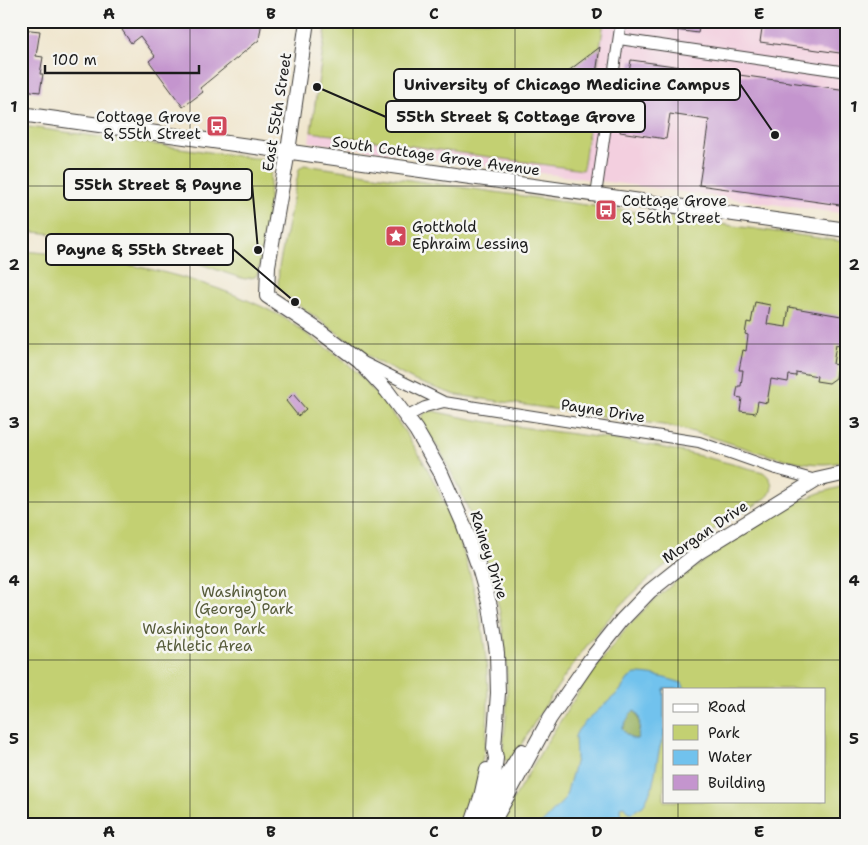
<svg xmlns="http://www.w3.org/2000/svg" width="868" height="845" font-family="'Shantell Sans',sans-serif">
  <rect width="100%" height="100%" fill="#f6f6f2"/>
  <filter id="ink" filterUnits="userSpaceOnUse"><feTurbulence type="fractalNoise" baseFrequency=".02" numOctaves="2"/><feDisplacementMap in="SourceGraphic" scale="10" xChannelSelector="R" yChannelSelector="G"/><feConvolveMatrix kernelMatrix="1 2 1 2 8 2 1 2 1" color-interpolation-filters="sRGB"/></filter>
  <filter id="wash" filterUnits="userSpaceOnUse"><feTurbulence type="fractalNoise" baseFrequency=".0096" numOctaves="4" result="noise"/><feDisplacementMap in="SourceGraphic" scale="20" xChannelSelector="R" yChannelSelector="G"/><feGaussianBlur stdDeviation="1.12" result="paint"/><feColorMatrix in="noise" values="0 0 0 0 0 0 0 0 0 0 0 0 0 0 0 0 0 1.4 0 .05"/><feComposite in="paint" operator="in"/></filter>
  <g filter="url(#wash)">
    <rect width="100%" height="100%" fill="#f0e6ce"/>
    <polygon fill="#f3cfdf" points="326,21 847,21 847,214 309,142"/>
    <g fill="#c3d072" stroke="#707647" fill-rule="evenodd">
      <polygon points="327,21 604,21 583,170 311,132"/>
      <path d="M21 126 267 160 271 166 269 200 265 234 258 273 255 277 245 279C222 273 199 262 176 256 125 242 73 235 21 231Z"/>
      <path d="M304 165 847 242V460C812 474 744 447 708 436 694 432 679 428 663 425L456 395 438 389 415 381 376 361 285 295 278 287 279 267 299 169Z"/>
      <path d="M21 251C108 257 199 274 277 314 290 321 301 330 312 338 324 347 336 354 347 363 360 374 371 388 382 401 453 488 495 615 487 728 484 760 475 792 467 824H21Z"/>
      <path d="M433 411C500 427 569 432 637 443 680 450 721 461 763 472 771 478 775 486 769 495 765 501 730 519 721 525 705 535 690 547 675 558 618 600 583 647 545 706 533 724 523 743 511 761L504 760 503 756C503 737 507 718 507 699 508 638 496 578 473 521 464 498 453 475 441 452 435 441 426 432 421 420 422 413 426 411 433 411Z"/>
      <path d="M847 485V824H499L545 745 582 687 626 628 649 605 677 580 734 540 789 505 819 493ZM664 689H824V801H664Z"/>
    </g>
    <path fill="#9ab264" stroke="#5b6740" d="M635 711C641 718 640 730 637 739H633L627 735 622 729 631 713Z"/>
    <path fill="#71c2ed" stroke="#466f84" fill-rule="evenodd" d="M635 674C652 674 666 678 682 683L685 689H664V735L660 747 652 788 643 806 631 813 627 811 624 806 620 807 621 822 617 824H541L565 799 576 759 575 736 578 730 585 722 620 691 628 679ZM635 711C642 718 640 730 637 739H633L627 735 622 729 631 713Z"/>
    <g id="blocks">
      <g fill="#c495ce">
        <polygon points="126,21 262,21 259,40 200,88 203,92 183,107 149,61 155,56 140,36 131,43 122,30 129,25"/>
        <polygon points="646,21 700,21 698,33 645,26"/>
        <polygon points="763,21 847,21 847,54 760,42"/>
        <polygon points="21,29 40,31 36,56 43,57 40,74 43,74 40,92 23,90 24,87 21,87"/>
        <polygon points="600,47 596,74 559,102 563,75"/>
        <polygon points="631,60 847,90 847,206 699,185 709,120 670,114 666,139 620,132"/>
        <polygon points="755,302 770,305 767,324 786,327 789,307 847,317 843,347 836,345 833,364 838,365 836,378 829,383 816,381 817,376 796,372 796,376 789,375 788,382 771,379 767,403 758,401 756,413 740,411 742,398 736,397 738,386 741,386 743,370 739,370 743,350 746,351 748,335 745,334 747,322 751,323"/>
        <polygon points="293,394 306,409 298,416 286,401"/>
      </g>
    </g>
  </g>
  <g filter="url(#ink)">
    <use href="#blocks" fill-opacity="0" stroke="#3c3a37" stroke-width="1"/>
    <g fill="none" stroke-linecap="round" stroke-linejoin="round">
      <g stroke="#3c3a37" stroke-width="12">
        <g id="street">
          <polyline points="619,39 847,72"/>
          <polyline points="596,195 621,21"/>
          <polyline points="363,362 444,402 699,442 776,469 816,480"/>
          <polyline points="406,417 425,407 444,402"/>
        </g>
      </g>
      <g stroke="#3c3a37" stroke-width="16">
        <g id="secondary">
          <polyline points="307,21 288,151 268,266 267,296 318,330 359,361 387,391 416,430 441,473 463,523 479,568 490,606 497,653 498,693 494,748 496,758 491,801 484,824"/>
          <polyline points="21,114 847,230"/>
          <polyline points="494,797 522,751"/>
          <polyline points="472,824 481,797 487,770"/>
          <polyline points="492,824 550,718 590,660 622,620 650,591 699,552 816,480 847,473"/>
        </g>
      </g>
      <use href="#street" stroke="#fff" stroke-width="10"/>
      <use href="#secondary" stroke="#fff" stroke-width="14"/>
    </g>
  </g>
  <path fill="none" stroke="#1c1c1c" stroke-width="1" stroke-opacity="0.55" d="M190 21V824M353 21V824M515 21V824M678 21V689M21 186H847M21 344H847M21 502H847M21 660H847M678 801V824"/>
  <defs>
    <g id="bus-square" transform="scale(1.125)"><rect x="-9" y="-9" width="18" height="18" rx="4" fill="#d1495b" stroke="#f6f6f2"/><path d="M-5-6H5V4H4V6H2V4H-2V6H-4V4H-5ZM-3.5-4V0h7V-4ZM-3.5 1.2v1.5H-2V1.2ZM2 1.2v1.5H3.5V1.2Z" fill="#fff"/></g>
    <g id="sight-square" transform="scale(1.125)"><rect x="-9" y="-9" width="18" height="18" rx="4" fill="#d1495b" stroke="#f6f6f2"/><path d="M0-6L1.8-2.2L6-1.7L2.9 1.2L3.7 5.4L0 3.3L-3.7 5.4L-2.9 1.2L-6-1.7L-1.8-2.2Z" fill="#fff"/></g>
  </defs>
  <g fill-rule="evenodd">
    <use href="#bus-square" x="217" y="126"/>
    <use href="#bus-square" x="606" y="210"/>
    <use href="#sight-square" x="396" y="236"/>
  </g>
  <g text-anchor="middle" stroke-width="5" stroke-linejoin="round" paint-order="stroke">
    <g font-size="15" fill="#1c1c1c" stroke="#f6f6f2">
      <text transform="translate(277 112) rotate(-81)" y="5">East 55th Street</text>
      <text transform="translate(436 156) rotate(8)" y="5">South Cottage Grove Avenue</text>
      <text transform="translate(603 411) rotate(9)" y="5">Payne Drive</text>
      <text transform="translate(705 532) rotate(-34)" y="5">Morgan Drive</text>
      <text transform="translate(489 555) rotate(72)" y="5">Rainey Drive</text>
    </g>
    <g font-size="15" fill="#1c1c1c" stroke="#f6f6f2" text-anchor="start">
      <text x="201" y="122" text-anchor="end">Cottage Grove<tspan x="201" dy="17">&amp; 55th Street</tspan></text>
      <text x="622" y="206">Cottage Grove<tspan x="622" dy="17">&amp; 56th Street</tspan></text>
      <text x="412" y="232">Gotthold<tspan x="412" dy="17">Ephraim Lessing</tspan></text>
    </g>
    <g font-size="15" fill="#565b3a" stroke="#f6f6f2">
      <text x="244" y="597">Washington<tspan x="244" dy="17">(George) Park</tspan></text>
      <text x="204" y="634">Washington Park<tspan x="204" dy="17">Athletic Area</tspan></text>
    </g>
  </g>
  <path fill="none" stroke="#1c1c1c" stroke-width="2" d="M775 135L740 84M317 87L386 117M258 250L252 184M295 302L233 249"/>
  <g fill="#1c1c1c" stroke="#f6f6f2" stroke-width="2">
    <circle cx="775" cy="135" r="5"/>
    <circle cx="317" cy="87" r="5"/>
    <circle cx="258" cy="250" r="5"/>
    <circle cx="295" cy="302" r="5"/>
  </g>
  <g fill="#f6f6f2" stroke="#1c1c1c" stroke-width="2">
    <rect x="394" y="69" width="346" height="31" rx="5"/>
    <rect x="386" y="101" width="259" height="31" rx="5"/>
    <rect x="64" y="169" width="188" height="31" rx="5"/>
    <rect x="46" y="234" width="187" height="31" rx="5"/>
  </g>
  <g font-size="16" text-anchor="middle" font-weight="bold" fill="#1c1c1c">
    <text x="567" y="90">University of Chicago Medicine Campus</text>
    <text x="516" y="122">55th Street &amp; Cottage Grove</text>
    <text x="158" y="190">55th Street &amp; Payne</text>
    <text x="140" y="255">Payne &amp; 55th Street</text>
  </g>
  <rect width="868" height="845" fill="none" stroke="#f6f6f2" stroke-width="55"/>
  <rect x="663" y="688" width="162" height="115" fill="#f6f6f2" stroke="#9f9f9c"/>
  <rect x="673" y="704" width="25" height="8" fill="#ffffff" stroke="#9f9f9c"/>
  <text x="708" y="712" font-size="15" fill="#1c1c1c">Road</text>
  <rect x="673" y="725" width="25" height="15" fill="#c3d072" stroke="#9f9f9c"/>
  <text x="708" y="738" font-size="15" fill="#1c1c1c">Park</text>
  <rect x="673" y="750" width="25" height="15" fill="#71c2ed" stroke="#9f9f9c"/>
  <text x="708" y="762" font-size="15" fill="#1c1c1c">Water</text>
  <rect x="673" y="775" width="25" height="15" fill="#c495ce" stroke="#9f9f9c"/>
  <text x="708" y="788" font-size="15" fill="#1c1c1c">Building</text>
  <path d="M45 65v8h154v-8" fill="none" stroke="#1c1c1c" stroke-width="2.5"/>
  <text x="52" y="65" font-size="15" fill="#1c1c1c" stroke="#f6f6f2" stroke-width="4" paint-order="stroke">100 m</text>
  <rect x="28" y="28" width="812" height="790" fill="none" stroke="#1c1c1c" stroke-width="2"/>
  <g font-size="16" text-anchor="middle" font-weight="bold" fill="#1c1c1c">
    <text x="109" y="19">A</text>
    <text x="271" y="19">B</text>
    <text x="434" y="19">C</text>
    <text x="597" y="19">D</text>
    <text x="759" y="19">E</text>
    <text x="14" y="112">1</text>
    <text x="854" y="112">1</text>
    <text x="14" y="270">2</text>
    <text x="854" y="270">2</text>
    <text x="14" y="428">3</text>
    <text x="854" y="428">3</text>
    <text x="14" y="586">4</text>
    <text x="854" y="586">4</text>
    <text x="14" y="744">5</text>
    <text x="854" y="744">5</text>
    <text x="109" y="837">A</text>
    <text x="271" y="837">B</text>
    <text x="434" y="837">C</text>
    <text x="597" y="837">D</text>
    <text x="759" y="837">E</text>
  </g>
</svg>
